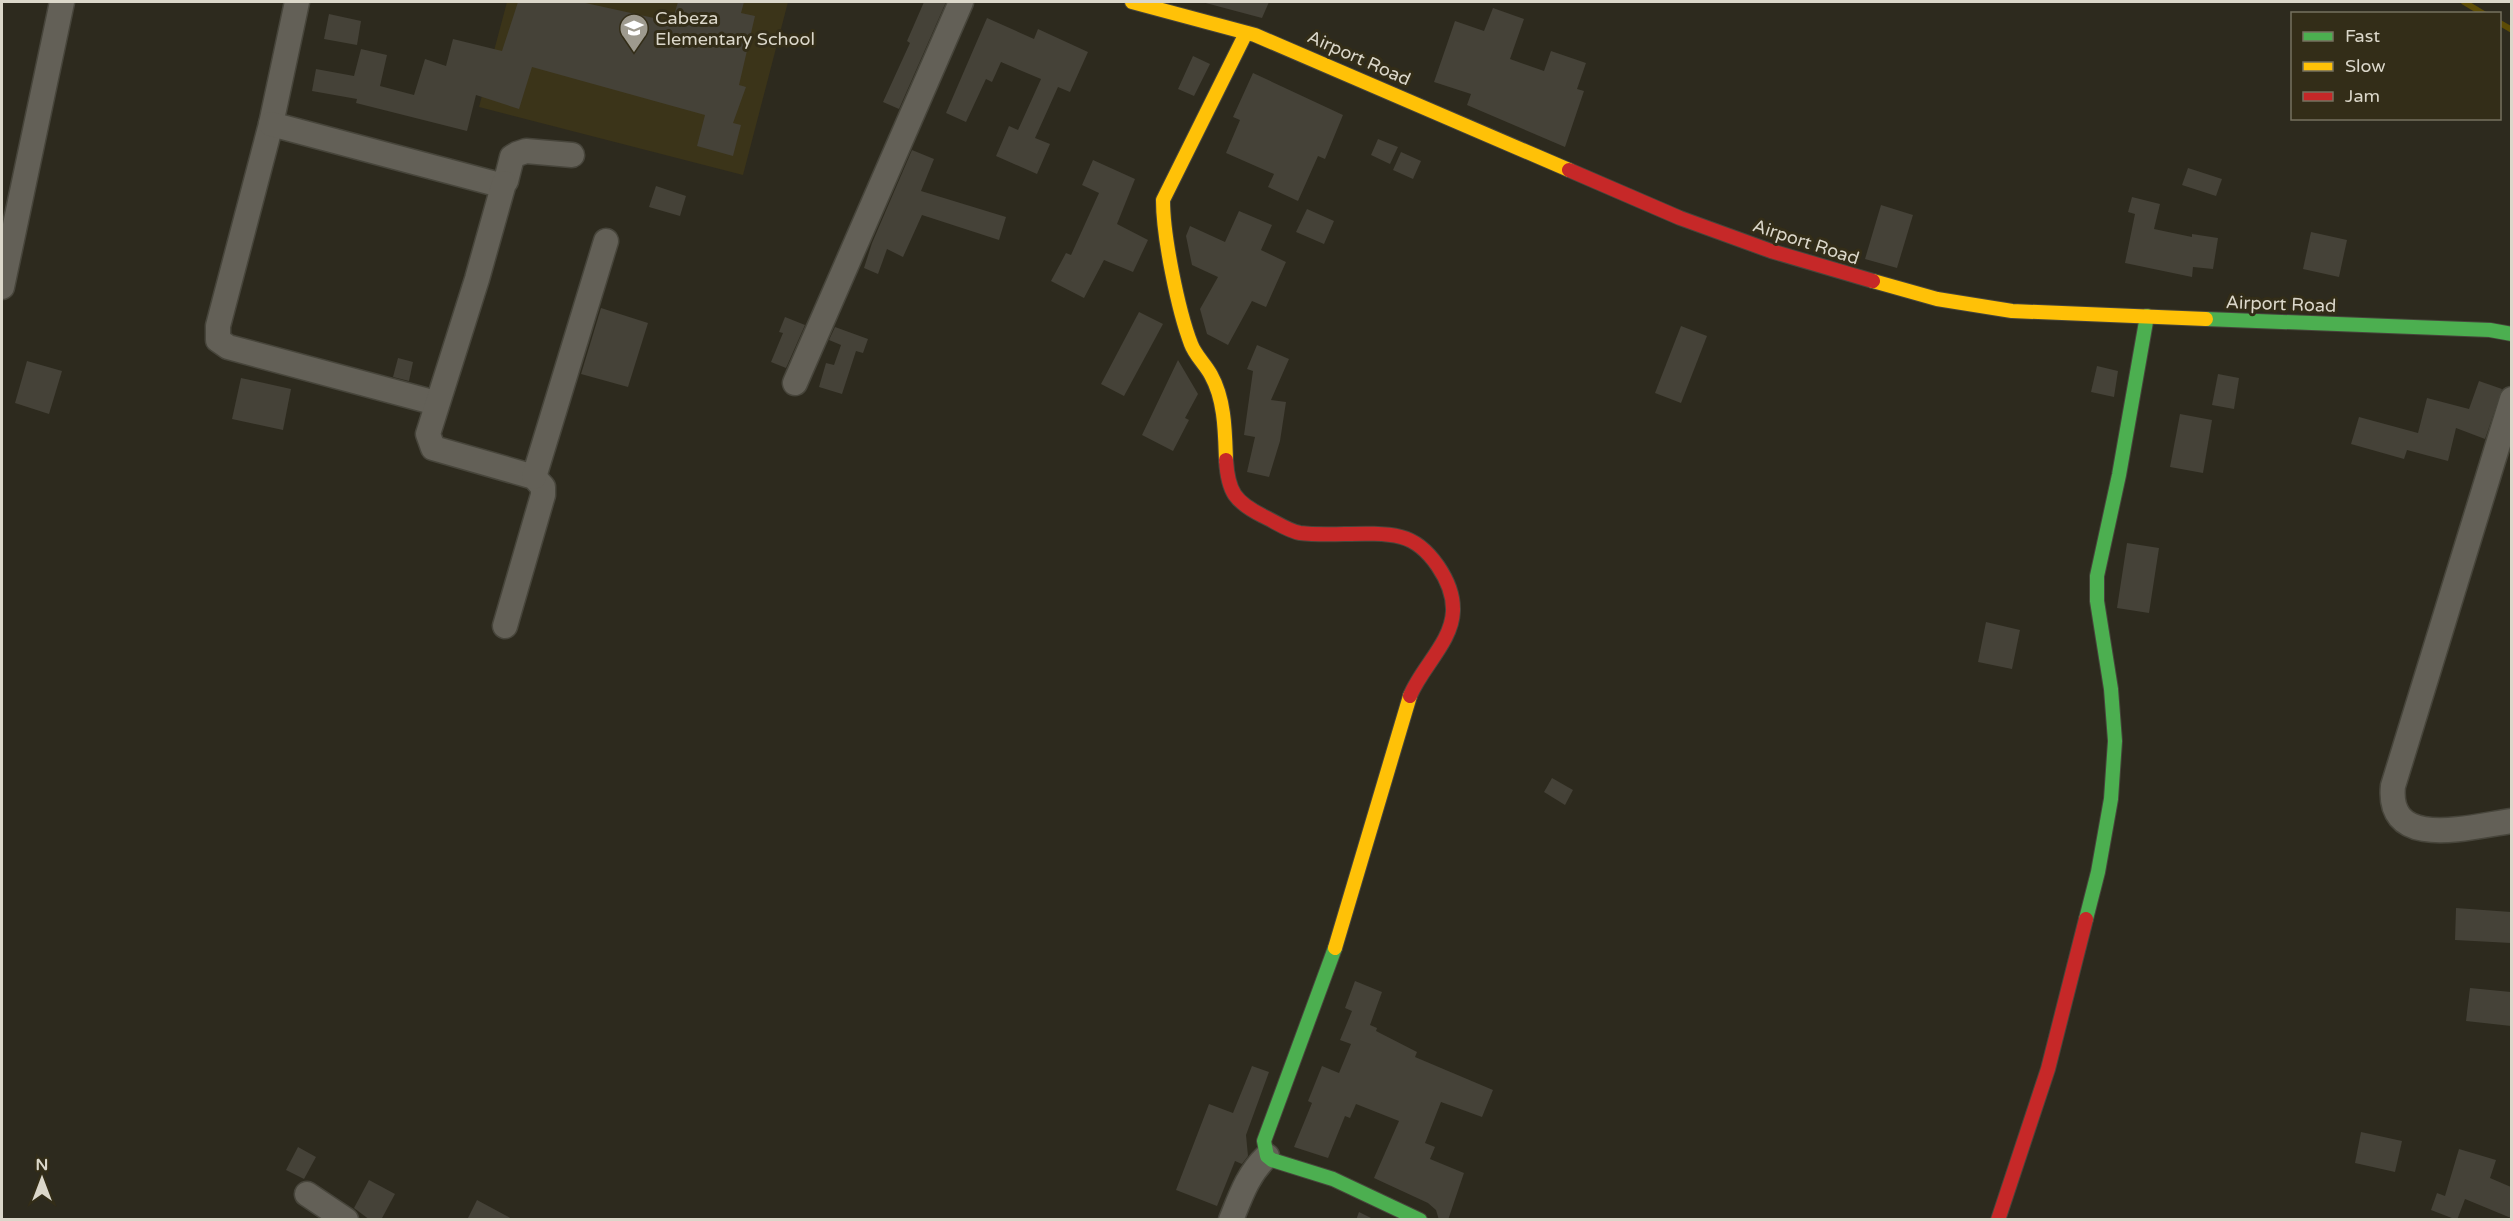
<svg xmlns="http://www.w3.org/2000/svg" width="2513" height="1221" font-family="'Varela Round',sans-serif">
  <rect width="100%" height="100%" fill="#2d2a1e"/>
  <polygon fill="#3b3419" points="507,2 788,2 743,175 479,107"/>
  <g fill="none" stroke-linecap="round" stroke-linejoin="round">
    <g stroke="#5d4c05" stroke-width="6">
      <polyline points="2464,2 2484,14"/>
      <polyline points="2500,23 2512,30"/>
    </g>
  </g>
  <g fill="#454238">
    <polygon points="518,2 581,2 672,22 678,2 744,2 741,13 755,16 739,85 746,87 733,123 741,125 733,156 697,146 705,115 532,67 519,109 476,95 467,131 356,103 357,99 312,91 316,69 354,76 361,49 387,55 380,86 414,95 425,59 446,66 453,39 502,51"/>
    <polygon points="924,2 946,2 899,109 883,102 910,43 907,41"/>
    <polygon points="1202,2 1269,2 1262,18"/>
    <polygon points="1493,8 1524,19 1510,59 1544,71 1551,51 1586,63 1577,89 1584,91 1565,147 1467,105 1471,94 1434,82 1455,21 1484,31"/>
    <polygon points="329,14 361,21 357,45 324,39"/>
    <polygon points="987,18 1034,39 1038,29 1088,52 1070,92 1058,87 1035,138 1050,144 1037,174 996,156 1009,126 1018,130 1041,79 1001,62 992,82 986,79 966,122 946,113"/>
    <polygon points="1193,56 1210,64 1194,96 1178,89"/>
    <polygon points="1253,73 1343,115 1325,159 1318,156 1298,201 1268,187 1274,174 1226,153 1240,120 1233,117"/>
    <polygon points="1378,139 1398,147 1390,164 1371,155"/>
    <polygon points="912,150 934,159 921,191 1006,217 999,240 922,215 903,257 887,249 878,274 864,268 872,243"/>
    <polygon points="1401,152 1421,161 1413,179 1393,170"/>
    <polygon points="1093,160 1135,179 1117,224 1148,240 1133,272 1104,260 1084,298 1051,281 1066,253 1071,255 1099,193 1082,185"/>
    <polygon points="2188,168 2222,179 2216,196 2182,185"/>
    <polygon points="656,186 686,196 680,216 649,207"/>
    <polygon points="2132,197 2160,204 2154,229 2192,237 2192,234 2218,238 2213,269 2193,267 2192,277 2125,263 2135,214 2128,212"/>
    <polygon points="1881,205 1913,215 1897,268 1865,259"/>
    <polygon points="1307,209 1334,221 1324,244 1296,232"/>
    <polygon points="1239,211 1272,225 1261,250 1286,262 1266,307 1252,301 1228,345 1207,334 1200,309 1218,277 1192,265 1186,236 1190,226 1225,242"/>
    <polygon points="2311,232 2347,240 2339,277 2303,269"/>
    <polygon points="601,308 648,323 628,387 581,374"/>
    <polygon points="1139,312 1163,324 1124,396 1101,384"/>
    <polygon points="785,317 805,325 786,368 771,362 783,333 779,332"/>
    <polygon points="1681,326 1707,336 1681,403 1655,393"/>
    <polygon points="835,327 868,339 863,353 856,351 842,394 819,387 826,363 834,365 841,345 829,340"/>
    <polygon points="1257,345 1289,359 1271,400 1286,402 1280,441 1269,477 1247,472 1255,437 1244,435 1253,371 1247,369"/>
    <polygon points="398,358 413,362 409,381 393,377"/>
    <polygon points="1178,360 1198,394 1185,418 1189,420 1173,451 1142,435"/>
    <polygon points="27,361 62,371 49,414 15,403"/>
    <polygon points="2097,366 2118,371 2114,397 2091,392"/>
    <polygon points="2218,374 2239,378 2234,409 2212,405"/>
    <polygon points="241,378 291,389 283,430 232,419"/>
    <polygon points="2479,381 2502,389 2485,439 2456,428 2448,461 2407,450 2404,459 2351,444 2359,417 2418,433 2427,398 2469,409"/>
    <polygon points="2180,414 2212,420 2203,473 2170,467"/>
    <polygon points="2127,543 2159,548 2149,613 2117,608"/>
    <polygon points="1986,622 2020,630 2012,669 1978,662"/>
    <polygon points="1552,778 1573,790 1565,805 1544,792"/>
    <polygon points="2456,908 2511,912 2511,943 2455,940"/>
    <polygon points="1355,981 1382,992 1370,1025 1377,1028 1376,1031 1417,1052 1415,1057 1493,1090 1482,1117 1441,1102 1425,1143 1435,1147 1430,1159 1464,1173 1448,1220 1439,1220 1436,1210 1428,1203 1374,1178 1399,1121 1356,1104 1350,1118 1345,1116 1328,1158 1294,1147 1312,1103 1308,1101 1322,1066 1339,1073 1351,1044 1340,1040 1352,1011 1345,1008"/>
    <polygon points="2470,988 2511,992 2511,1026 2466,1021"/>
    <polygon points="1252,1066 1269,1072 1246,1135 1248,1156 1242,1164 1235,1161 1217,1206 1176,1190 1209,1104 1233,1113"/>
    <polygon points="2361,1132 2402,1141 2395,1172 2355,1163"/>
    <polygon points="298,1147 316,1157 304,1179 286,1170"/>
    <polygon points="2459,1149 2496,1160 2490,1178 2511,1187 2511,1218 2465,1199 2457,1220 2431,1210 2437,1193 2445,1196"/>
    <polygon points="369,1180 395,1194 381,1220 370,1220 354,1208"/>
    <polygon points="477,1200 514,1220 467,1220"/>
    <polygon points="1359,1212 1375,1220 1356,1220"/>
  </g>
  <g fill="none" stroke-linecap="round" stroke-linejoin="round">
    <g stroke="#47453b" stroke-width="27">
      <g id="street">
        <polyline points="297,2 271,124 218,326 218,340 228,347 436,403"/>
        <polyline points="271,124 500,185 506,181 512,157 517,154 526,151 572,155"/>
        <polyline points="504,183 477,279 428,434 433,448 534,477 543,487 543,495 505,626"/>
        <polyline points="2,287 62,2"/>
        <polyline points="795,383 961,2"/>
        <path d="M2512 399 2393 786C2386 852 2472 826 2512 821"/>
        <polyline points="534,477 606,241"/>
        <polyline points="307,1194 346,1220"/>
        <path d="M1231 1220C1241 1195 1248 1174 1267 1156"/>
      </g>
    </g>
    <g stroke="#47453b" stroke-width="16">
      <g id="fast">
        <polyline points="2206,319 2490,330 2512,334"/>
        <polyline points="2086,919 2098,872 2111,799 2115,741 2111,689 2097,601 2097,576 2119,475 2147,316"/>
        <polyline points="1335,948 1264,1141 1267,1156 1272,1160 1333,1179 1420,1220"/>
      </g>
    </g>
    <g stroke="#47453b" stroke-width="16">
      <g id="slow">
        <polyline points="1132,2 1255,35 1569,170"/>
        <polyline points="1873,281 1937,299 2012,311 2206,319"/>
        <path d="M1226 460C1225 432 1225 400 1211 375 1205 364 1195 355 1191 344 1178 310 1163 236 1163 200L1246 33"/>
        <polyline points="1335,948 1410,696"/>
      </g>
    </g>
    <g stroke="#47453b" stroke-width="16">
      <g id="jam">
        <polyline points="1569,170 1680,218 1771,251 1873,281"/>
        <path d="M1226 460C1228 492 1235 502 1263 516 1274 521 1288 531 1300 533 1331 537 1372 530 1401 537 1429 544 1454 583 1453 611 1452 642 1421 668 1410 696"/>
        <polyline points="1998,1220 2048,1069 2086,919"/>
      </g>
    </g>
    <use href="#street" stroke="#636057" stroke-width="24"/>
    <use href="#fast" stroke="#4caf50" stroke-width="14"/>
    <use href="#slow" stroke="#ffc107" stroke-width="14"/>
    <use href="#jam" stroke="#c62828" stroke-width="14"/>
  </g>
  <defs>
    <g id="school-pin" transform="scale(1.5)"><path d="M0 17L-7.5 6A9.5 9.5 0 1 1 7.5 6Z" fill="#9e9a8e" stroke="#332d18"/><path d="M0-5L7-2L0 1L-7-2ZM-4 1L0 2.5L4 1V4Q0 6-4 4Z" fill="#fff"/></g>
  </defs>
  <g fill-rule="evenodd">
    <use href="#school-pin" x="634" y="28"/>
  </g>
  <g text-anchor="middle" stroke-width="6" stroke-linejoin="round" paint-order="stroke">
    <g font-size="18" fill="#dbd7ca" stroke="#332d18" text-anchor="start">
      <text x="655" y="24">Cabeza<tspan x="655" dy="21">Elementary School</tspan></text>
    </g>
    <g font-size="18" fill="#dbd7ca" stroke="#332d18">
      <text transform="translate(1359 58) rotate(24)" y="6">Airport Road</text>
      <text transform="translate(1806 242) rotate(18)" y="6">Airport Road</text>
      <text transform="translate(2281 304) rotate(2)" y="6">Airport Road</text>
    </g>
  </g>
  <rect width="2513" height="1221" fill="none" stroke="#dbd7ca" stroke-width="6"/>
  <rect x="2291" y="12" width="210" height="108" fill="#332d18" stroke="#76715f" stroke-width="1.5"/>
  <rect x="2303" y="32" width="30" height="9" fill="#4caf50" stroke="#76715f" stroke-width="1.5"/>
  <text x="2345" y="42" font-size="18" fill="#dbd7ca">Fast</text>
  <rect x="2303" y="62" width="30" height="9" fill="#ffc107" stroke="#76715f" stroke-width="1.5"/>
  <text x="2345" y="72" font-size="18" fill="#dbd7ca">Slow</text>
  <rect x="2303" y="92" width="30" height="9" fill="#c62828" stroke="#76715f" stroke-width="1.5"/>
  <text x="2345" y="102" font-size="18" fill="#dbd7ca">Jam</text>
  <g transform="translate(42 1179)" stroke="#332d18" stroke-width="4.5" paint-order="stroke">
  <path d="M0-4.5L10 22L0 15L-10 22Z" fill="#dbd7ca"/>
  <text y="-9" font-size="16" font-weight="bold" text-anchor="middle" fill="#dbd7ca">N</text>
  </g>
</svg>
